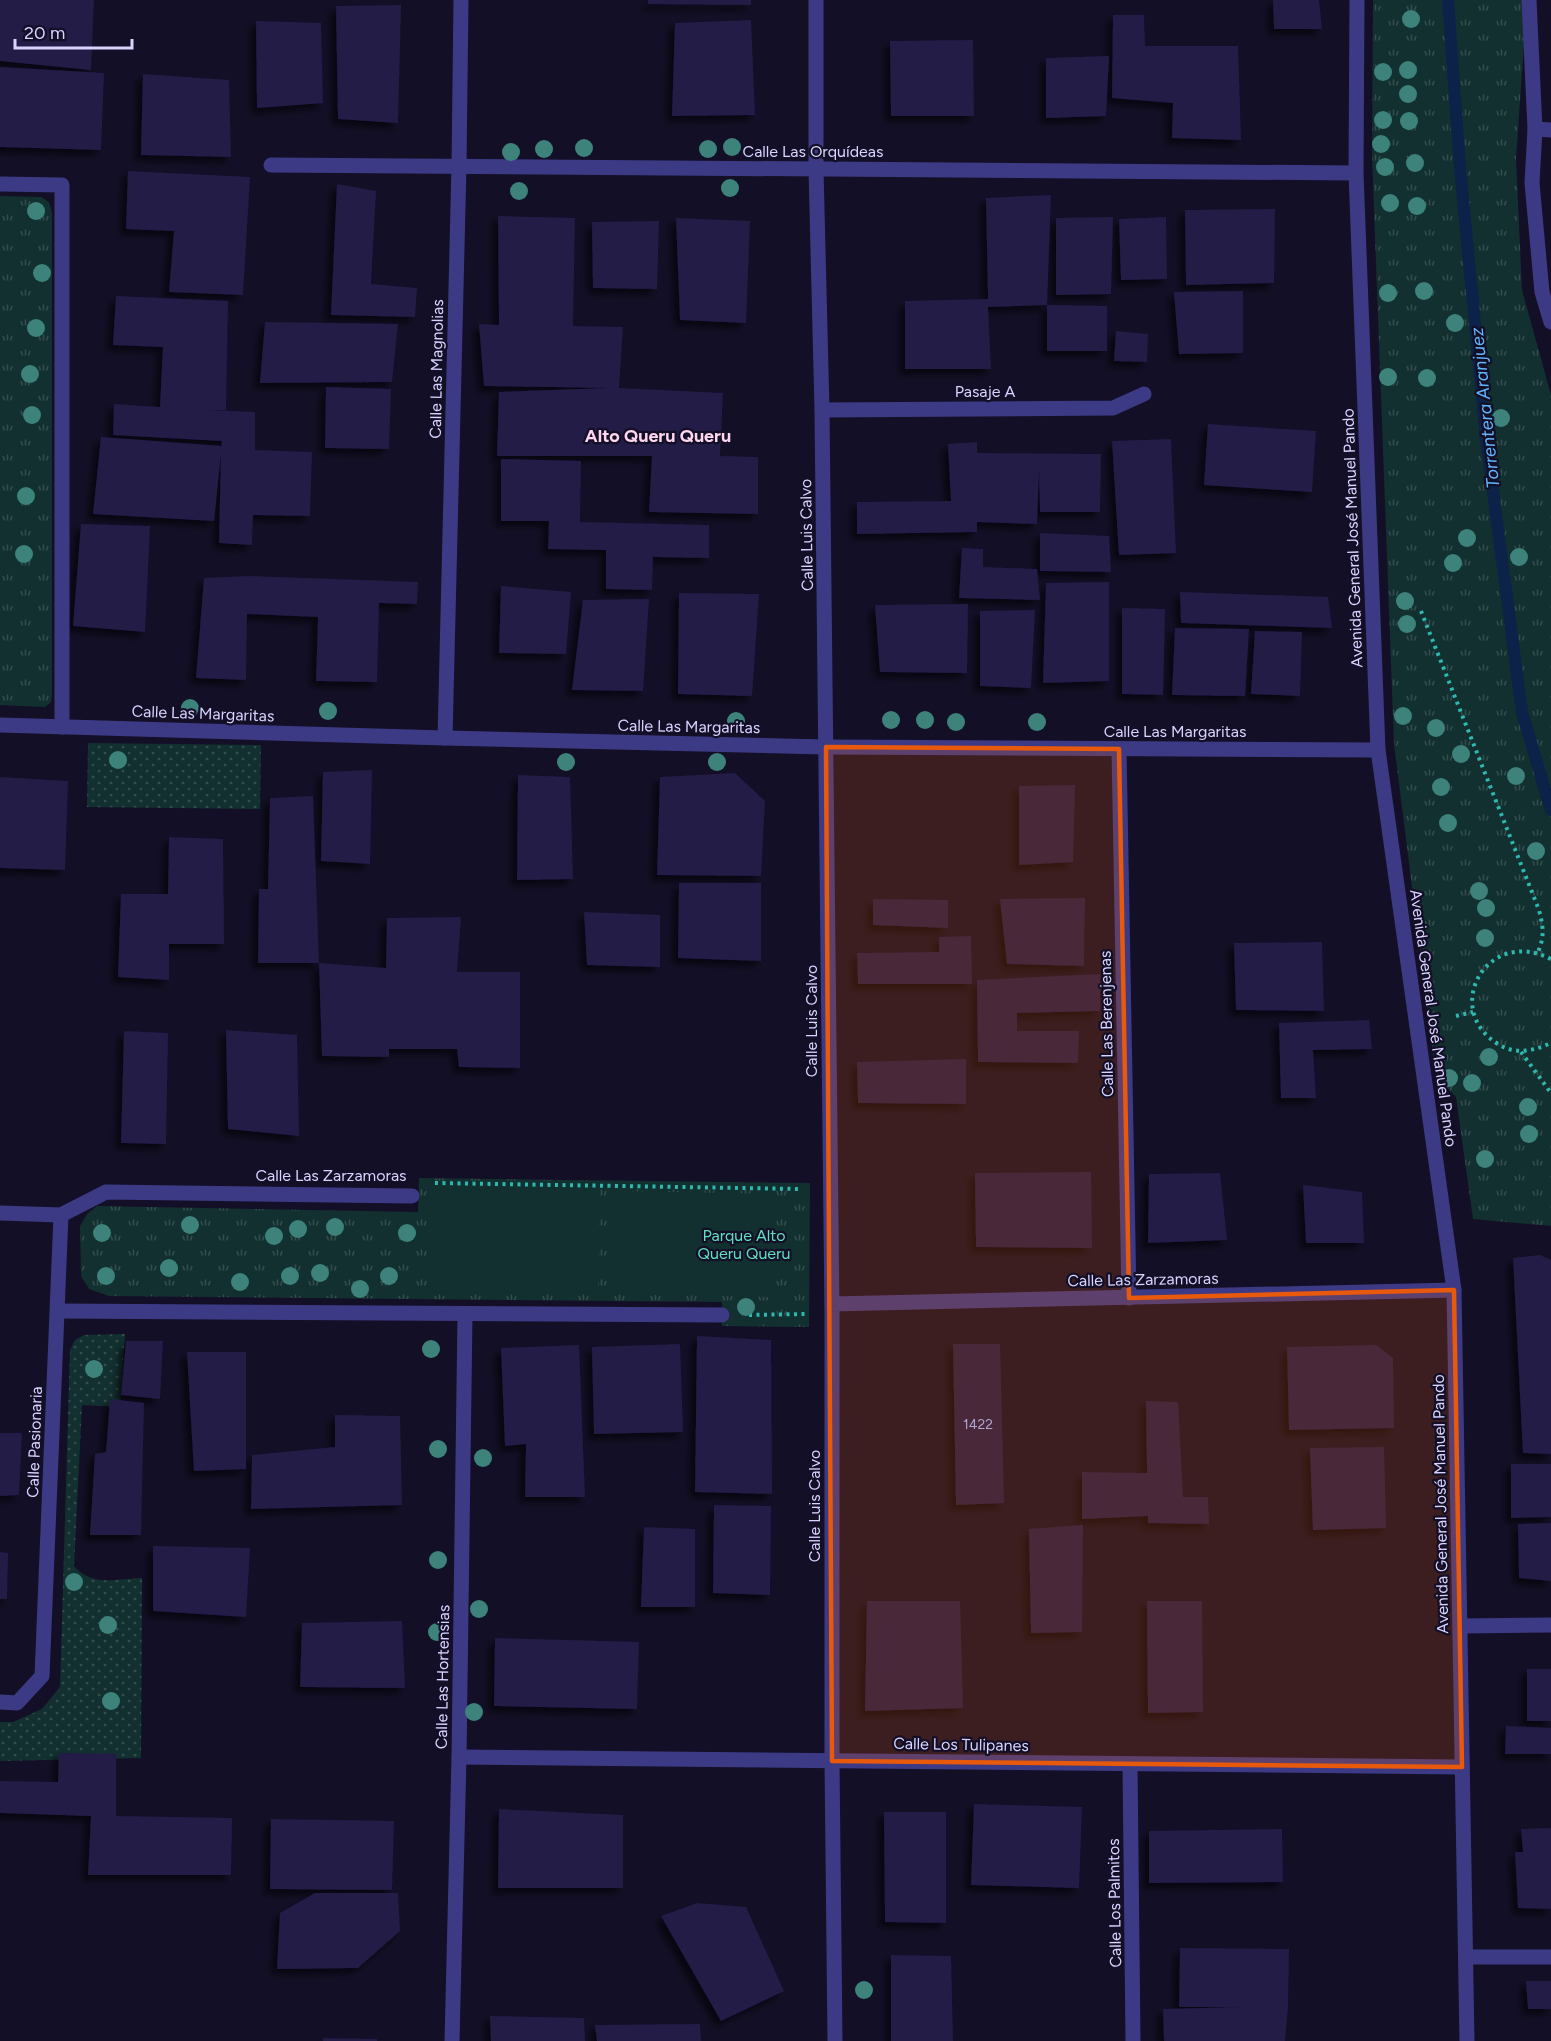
<svg xmlns="http://www.w3.org/2000/svg" width="1551" height="2041" font-family="Figtree,sans-serif">
  <defs>
    <pattern id="grass-dots" width="8" height="8" patternUnits="userSpaceOnUse" patternTransform="scale(1.5)"><rect width="8" height="8" fill="#12302f"/><path d="M2 2h.1M6 6h.1" fill="none" stroke="#344d4e" stroke-width="1.8" stroke-linecap="round"/></pattern>
    <pattern id="park-tufts" width="24" height="20" patternUnits="userSpaceOnUse" patternTransform="scale(1.5)"><rect width="24" height="20" fill="#12302f"/><path d="M3 7l-1-3M5 7V3M7 7l1-3M15 17l-1-3M17 17v-4M19 17l1-3" fill="none" stroke="#344d4e"/></pattern>
    <filter id="shadow"><feDropShadow dx="-5.5" dy="5.5" stdDeviation="3" flood-color="#0009"/></filter>
  </defs>
  <rect width="100%" height="100%" fill="#130f26"/>
  <g fill="url(#grass-dots)">
    <polygon points="88,743 261,745 260,809 87,807"/>
    <path d="M125 1334 120 1407 82 1405 74 1566C91 1587 117 1579 142 1578L141 1758 0 1761V1722H13L42 1709 60 1687 70 1350 75 1340 84 1335Z"/>
  </g>
  <g fill="url(#park-tufts)">
    <polygon points="1373,0 1527,0 1516,159 1522,290 1551,395 1551,1226 1473,1219 1456,1097 1436,1077 1394,744 1372,156"/>
    <polygon points="0,196 41,197 49,202 52,213 52,693 51,702 45,707 0,705"/>
    <polygon points="419,1178 810,1183 809,1327 722,1326 722,1302 109,1296 89,1289 81,1276 80,1226 87,1214 97,1206 418,1212"/>
  </g>
  <g fill="#12302f">
    <polygon points="429,1188 599,1189 598,1293 428,1291"/>
    <polygon points="613,1191 772,1194 771,1297 611,1294"/>
  </g>
  <g fill="none" stroke-linecap="round" stroke-linejoin="round">
    <polyline stroke="#0c2248" stroke-width="12" points="1448,0 1460,168 1486,439 1522,712 1551,810"/>
  </g>
  <g fill="#241b47" filter="url(#shadow)">
    <polygon points="0,0 94,0 91,70 0,61"/>
    <polygon points="648,0 751,0 751,5 648,4"/>
    <polygon points="1273,0 1319,0 1322,29 1274,29"/>
    <polygon points="401,5 398,123 338,119 336,6"/>
    <polygon points="1113,15 1144,15 1145,46 1238,46 1241,140 1172,138 1173,103 1112,98"/>
    <polygon points="751,20 755,115 672,116 675,23"/>
    <polygon points="256,21 321,23 323,103 257,108"/>
    <polygon points="973,40 974,116 891,116 890,41"/>
    <polygon points="1109,56 1106,116 1046,118 1046,58"/>
    <polygon points="0,67 104,73 101,150 0,147"/>
    <polygon points="143,74 229,80 231,157 141,155"/>
    <polygon points="128,171 250,177 243,295 169,292 174,231 126,229"/>
    <polygon points="337,184 376,191 371,284 417,288 415,317 331,315"/>
    <polygon points="1051,195 1047,305 988,307 991,369 905,369 905,301 988,299 986,198"/>
    <polygon points="1275,209 1274,283 1186,285 1185,210"/>
    <polygon points="498,216 575,218 573,326 623,327 619,388 723,393 720,456 758,457 758,514 649,512 652,456 497,456 499,392 609,388 484,386 479,324 499,325"/>
    <polygon points="1113,217 1111,294 1056,295 1056,218"/>
    <polygon points="1166,217 1167,279 1121,280 1119,219"/>
    <polygon points="676,218 750,221 746,323 680,320"/>
    <polygon points="659,221 657,289 593,288 592,222"/>
    <polygon points="1243,291 1243,353 1179,354 1174,292"/>
    <polygon points="116,296 228,301 226,410 209,410 255,412 255,450 312,452 310,516 253,515 252,545 219,543 221,453 214,521 93,514 101,437 221,446 222,441 113,435 114,404 160,407 163,347 113,345"/>
    <polygon points="1047,305 1107,306 1107,351 1047,351"/>
    <polygon points="265,322 398,324 392,382 260,383"/>
    <polygon points="1116,331 1148,334 1147,362 1114,361"/>
    <polygon points="326,387 391,389 389,449 325,448"/>
    <polygon points="1208,424 1316,431 1312,492 1204,485"/>
    <polygon points="1171,439 1176,553 1119,555 1112,441"/>
    <polygon points="977,442 977,453 1101,454 1100,512 1040,512 1039,470 1037,524 977,522 977,532 857,534 857,502 951,501 948,444"/>
    <polygon points="501,459 581,461 580,522 709,525 709,558 653,557 652,590 606,589 606,550 548,549 549,521 501,521"/>
    <polygon points="81,524 150,526 145,632 73,626"/>
    <polygon points="1040,533 1109,536 1111,572 1040,571"/>
    <polygon points="962,548 983,549 983,567 1037,569 1040,600 959,598"/>
    <polygon points="249,576 418,582 417,604 379,603 377,682 316,681 318,617 247,614 246,680 196,678 204,578"/>
    <polygon points="1109,582 1109,681 1043,683 1046,583"/>
    <polygon points="501,586 571,592 566,654 499,653"/>
    <polygon points="1180,592 1328,597 1332,628 1181,623"/>
    <polygon points="679,593 759,594 752,696 678,694"/>
    <polygon points="649,599 643,691 572,690 583,600"/>
    <polygon points="968,604 967,673 880,672 875,605"/>
    <polygon points="1122,608 1165,609 1163,695 1122,694"/>
    <polygon points="1035,610 1031,688 980,686 980,611"/>
    <polygon points="1175,628 1249,629 1245,696 1172,695"/>
    <polygon points="1255,631 1302,632 1300,696 1251,694"/>
    <polygon points="372,770 370,864 321,861 323,772"/>
    <polygon points="735,773 765,801 761,876 657,875 660,777"/>
    <polygon points="518,775 570,777 573,879 517,880"/>
    <polygon points="0,777 68,781 65,870 0,868"/>
    <polygon points="1075,785 1073,862 1019,865 1019,786"/>
    <polygon points="313,796 319,963 258,963 259,889 268,889 270,798"/>
    <polygon points="169,837 223,839 224,944 169,944 169,980 118,977 121,894 168,894"/>
    <polygon points="679,883 761,883 761,961 678,958"/>
    <polygon points="1085,898 1084,966 1007,964 1000,899"/>
    <polygon points="873,899 948,900 948,928 873,925"/>
    <polygon points="584,912 660,915 660,967 587,965"/>
    <polygon points="461,917 457,972 520,972 520,1068 459,1067 457,1049 389,1049 389,1057 322,1056 319,963 386,968 387,918"/>
    <polygon points="971,936 972,984 858,984 857,953 939,952 939,937"/>
    <polygon points="1322,942 1324,1011 1236,1010 1234,943"/>
    <polygon points="1100,974 1100,1011 1017,1013 1017,1031 1079,1031 1078,1063 978,1062 977,980"/>
    <polygon points="1369,1020 1372,1049 1313,1050 1316,1098 1281,1098 1279,1023"/>
    <polygon points="226,1030 297,1035 299,1136 228,1129"/>
    <polygon points="124,1031 168,1033 166,1144 121,1143"/>
    <polygon points="966,1059 966,1104 858,1103 857,1062"/>
    <polygon points="1091,1172 1092,1248 976,1247 975,1173"/>
    <polygon points="1220,1173 1227,1240 1148,1243 1149,1174"/>
    <polygon points="1303,1185 1362,1192 1364,1243 1306,1243"/>
    <polygon points="1540,1255 1551,1260 1551,1454 1523,1453 1513,1258"/>
    <polygon points="697,1336 771,1340 772,1494 695,1492"/>
    <polygon points="126,1341 163,1341 160,1399 121,1395"/>
    <polygon points="680,1344 683,1432 594,1434 592,1347"/>
    <polygon points="953,1344 1000,1344 1004,1503 956,1505"/>
    <polygon points="579,1345 585,1497 525,1497 526,1444 505,1446 501,1348"/>
    <polygon points="1376,1345 1393,1358 1394,1428 1289,1430 1287,1347"/>
    <polygon points="187,1352 246,1352 246,1469 194,1471"/>
    <polygon points="110,1399 144,1403 141,1535 90,1535 95,1454 106,1452"/>
    <polygon points="1146,1401 1178,1402 1183,1497 1208,1497 1209,1524 1148,1523 1148,1516 1082,1519 1082,1472 1147,1473"/>
    <polygon points="335,1415 400,1416 402,1505 251,1509 252,1455 335,1447"/>
    <polygon points="0,1433 22,1433 19,1495 0,1496"/>
    <polygon points="1384,1447 1386,1528 1313,1530 1310,1448"/>
    <polygon points="1511,1464 1551,1464 1551,1517 1511,1518"/>
    <polygon points="714,1505 771,1506 770,1595 713,1593"/>
    <polygon points="1551,1523 1551,1581 1519,1578 1518,1524"/>
    <polygon points="1083,1525 1082,1632 1031,1633 1029,1529"/>
    <polygon points="644,1527 695,1529 695,1607 641,1607"/>
    <polygon points="153,1546 250,1548 246,1617 153,1611"/>
    <polygon points="0,1552 8,1553 7,1599 0,1599"/>
    <polygon points="867,1601 960,1601 963,1708 865,1711"/>
    <polygon points="1147,1601 1202,1601 1203,1712 1148,1713"/>
    <polygon points="402,1621 405,1688 300,1687 302,1623"/>
    <polygon points="495,1638 639,1642 637,1709 494,1706"/>
    <rect x="1527" y="1669" width="24" height="52"/>
    <polygon points="1506,1726 1551,1728 1551,1754 1505,1754"/>
    <polygon points="59,1753 116,1754 116,1816 232,1818 231,1875 88,1875 91,1816 0,1813 0,1781 58,1782"/>
    <polygon points="974,1804 1082,1807 1079,1888 971,1885"/>
    <polygon points="499,1809 623,1815 623,1888 498,1888"/>
    <polygon points="884,1812 946,1812 946,1923 885,1922"/>
    <polygon points="271,1819 394,1821 392,1890 270,1889"/>
    <polygon points="1551,1828 1551,1909 1518,1908 1515,1852 1523,1852 1521,1829"/>
    <polygon points="1282,1829 1283,1882 1149,1883 1149,1831"/>
    <polygon points="315,1893 398,1893 400,1931 358,1968 277,1969 280,1913"/>
    <polygon points="697,1903 746,1907 784,1991 721,2021 661,1916"/>
    <polygon points="1180,1948 1289,1949 1288,2007 1285,2041 1164,2041 1163,2009 1241,2007 1179,2007"/>
    <polygon points="891,1955 951,1956 953,2041 891,2041"/>
    <polygon points="1526,1981 1551,1981 1551,2009 1528,2009"/>
    <polygon points="490,2016 584,2018 585,2041 491,2041"/>
    <polygon points="700,2024 701,2041 597,2041 595,2025"/>
    <polygon points="323,2038 377,2039 377,2041 323,2041"/>
  </g>
  <g fill="none" stroke-linecap="round" stroke-linejoin="round">
    <g stroke="#2fb8b0" stroke-width="4" stroke-dasharray="3 4.5" stroke-linecap="butt">
      <path d="M1421 611 1539 910C1543 926 1545 936 1538 952"/>
      <path d="M1551 959C1487 926 1441 1009 1498 1044 1515 1055 1534 1051 1551 1043"/>
      <polyline points="1456,1016 1473,1012"/>
      <polyline points="1521,1052 1551,1093"/>
      <polyline points="435,1183 802,1189"/>
      <polyline points="749,1315 805,1314"/>
    </g>
    <polyline stroke="#3d3a85" stroke-width="15" points="0,184 62,185 62,727"/>
    <g stroke="#3d3a85" stroke-width="15">
      <polyline points="816,0 816,169 822,410 832,1314 832,1761 835,2041"/>
      <polyline points="1357,0 1356,173 1378,750 1454,1290 1467,2041"/>
      <polyline points="1529,0 1535,129 1532,183 1542,292 1551,322"/>
      <polyline points="1535,129 1551,130"/>
      <polyline points="271,165 1356,173"/>
      <polyline points="822,410 1113,408 1144,394"/>
      <polyline points="0,725 445,738 826,747 1378,750"/>
      <polyline points="445,738 459,166 461,0"/>
      <polyline points="1119,749 1129,1298"/>
      <polyline points="0,1213 61,1215 106,1192 412,1196"/>
      <polyline points="832,1304 1454,1290"/>
      <polyline points="58,1311 722,1315"/>
      <polyline points="1460,1626 1551,1625"/>
      <polyline points="0,1702 17,1703 42,1676 61,1215"/>
      <polyline points="459,1757 1462,1767"/>
      <polyline points="1130,1765 1133,2041"/>
      <polyline points="1467,1957 1551,1957"/>
      <polyline points="452,2041 459,1757 465,1314"/>
    </g>
  </g>
  <g fill="#3d827b">
    <circle cx="1411" cy="19" r="9"/>
    <circle cx="1408" cy="70" r="9"/>
    <circle cx="1383" cy="72" r="9"/>
    <circle cx="1408" cy="94" r="9"/>
    <circle cx="1383" cy="120" r="9"/>
    <circle cx="1409" cy="121" r="9"/>
    <circle cx="1381" cy="144" r="9"/>
    <circle cx="732" cy="147" r="9"/>
    <circle cx="584" cy="148" r="9"/>
    <circle cx="544" cy="149" r="9"/>
    <circle cx="708" cy="149" r="9"/>
    <circle cx="511" cy="152" r="9"/>
    <circle cx="1415" cy="163" r="9"/>
    <circle cx="1385" cy="167" r="9"/>
    <circle cx="730" cy="188" r="9"/>
    <circle cx="519" cy="191" r="9"/>
    <circle cx="1390" cy="203" r="9"/>
    <circle cx="1417" cy="206" r="9"/>
    <circle cx="36" cy="211" r="9"/>
    <circle cx="42" cy="273" r="9"/>
    <circle cx="1424" cy="291" r="9"/>
    <circle cx="1388" cy="293" r="9"/>
    <circle cx="1455" cy="323" r="9"/>
    <circle cx="36" cy="328" r="9"/>
    <circle cx="30" cy="374" r="9"/>
    <circle cx="1388" cy="377" r="9"/>
    <circle cx="1427" cy="378" r="9"/>
    <circle cx="32" cy="415" r="9"/>
    <circle cx="1501" cy="418" r="9"/>
    <circle cx="26" cy="496" r="9"/>
    <circle cx="1467" cy="538" r="9"/>
    <circle cx="24" cy="554" r="9"/>
    <circle cx="1519" cy="557" r="9"/>
    <circle cx="1453" cy="563" r="9"/>
    <circle cx="1405" cy="601" r="9"/>
    <circle cx="1407" cy="624" r="9"/>
    <circle cx="190" cy="708" r="9"/>
    <circle cx="328" cy="711" r="9"/>
    <circle cx="1403" cy="716" r="9"/>
    <circle cx="891" cy="720" r="9"/>
    <circle cx="925" cy="720" r="9"/>
    <circle cx="736" cy="721" r="9"/>
    <circle cx="956" cy="722" r="9"/>
    <circle cx="1037" cy="722" r="9"/>
    <circle cx="1436" cy="728" r="9"/>
    <circle cx="1461" cy="754" r="9"/>
    <circle cx="118" cy="760" r="9"/>
    <circle cx="566" cy="762" r="9"/>
    <circle cx="717" cy="762" r="9"/>
    <circle cx="1516" cy="776" r="9"/>
    <circle cx="1441" cy="787" r="9"/>
    <circle cx="1448" cy="823" r="9"/>
    <circle cx="1536" cy="851" r="9"/>
    <circle cx="1479" cy="891" r="9"/>
    <circle cx="1486" cy="908" r="9"/>
    <circle cx="1485" cy="938" r="9"/>
    <circle cx="1489" cy="1057" r="9"/>
    <circle cx="1449" cy="1078" r="9"/>
    <circle cx="1472" cy="1083" r="9"/>
    <circle cx="1528" cy="1107" r="9"/>
    <circle cx="1529" cy="1134" r="9"/>
    <circle cx="1485" cy="1159" r="9"/>
    <circle cx="190" cy="1225" r="9"/>
    <circle cx="335" cy="1227" r="9"/>
    <circle cx="298" cy="1229" r="9"/>
    <circle cx="102" cy="1233" r="9"/>
    <circle cx="407" cy="1233" r="9"/>
    <circle cx="274" cy="1236" r="9"/>
    <circle cx="169" cy="1268" r="9"/>
    <circle cx="320" cy="1273" r="9"/>
    <circle cx="106" cy="1276" r="9"/>
    <circle cx="290" cy="1276" r="9"/>
    <circle cx="389" cy="1276" r="9"/>
    <circle cx="240" cy="1282" r="9"/>
    <circle cx="360" cy="1289" r="9"/>
    <circle cx="746" cy="1307" r="9"/>
    <circle cx="431" cy="1349" r="9"/>
    <circle cx="94" cy="1369" r="9"/>
    <circle cx="438" cy="1449" r="9"/>
    <circle cx="483" cy="1458" r="9"/>
    <circle cx="438" cy="1560" r="9"/>
    <circle cx="74" cy="1582" r="9"/>
    <circle cx="479" cy="1609" r="9"/>
    <circle cx="108" cy="1625" r="9"/>
    <circle cx="437" cy="1632" r="9"/>
    <circle cx="111" cy="1701" r="9"/>
    <circle cx="474" cy="1712" r="9"/>
    <circle cx="864" cy="1990" r="9"/>
  </g>
  <path fill="#e8590c" fill-opacity="0.2" stroke="#e8590c" stroke-width="4.5" stroke-linejoin="round" d="M826 747 1119 749 1129 1298 1454 1290 1462 1767 832 1761Z"/>
  <g text-anchor="middle" stroke-width="4.5" stroke-linejoin="round" paint-order="stroke">
    <g font-size="14" fill="#aca6d1">
      <text x="978" y="1429">1422</text>
    </g>
    <g font-size="16" fill="#d9d4ff" stroke="#130f26">
      <text x="813" y="157">Calle Las Orquídeas</text>
      <text transform="translate(436 369) rotate(-89)" y="6">Calle Las Magnolias</text>
      <text x="985" y="397">Pasaje A</text>
      <text transform="translate(806 535) rotate(-91)" y="6">Calle Luis Calvo</text>
      <text transform="translate(1352 538) rotate(-92)" y="6">Avenida General José Manuel Pando</text>
      <text transform="translate(203 713) rotate(2)" y="6">Calle Las Margaritas</text>
      <text transform="translate(689 726) rotate(1)" y="6">Calle Las Margaritas</text>
      <text x="1175" y="737">Calle Las Margaritas</text>
      <text transform="translate(1434 1018) rotate(82)" y="6">Avenida General José Manuel Pando</text>
      <text transform="translate(811 1021) rotate(-90)" y="6">Calle Luis Calvo</text>
      <text transform="translate(1106 1024) rotate(-91)" y="6">Calle Las Berenjenas</text>
      <text x="331" y="1181">Calle Las Zarzamoras</text>
      <text transform="translate(1143 1279) rotate(-1)" y="6">Calle Las Zarzamoras</text>
      <text transform="translate(34 1442) rotate(-88)" y="6">Calle Pasionaria</text>
      <text transform="translate(1440 1504) rotate(-91)" y="6">Avenida General José Manuel Pando</text>
      <text transform="translate(814 1506) rotate(-90)" y="6">Calle Luis Calvo</text>
      <text transform="translate(442 1677) rotate(-89)" y="6">Calle Las Hortensias</text>
      <text transform="translate(961 1744) rotate(1)" y="6">Calle Los Tulipanes</text>
      <text transform="translate(1114 1903) rotate(-91)" y="6">Calle Los Palmitos</text>
    </g>
    <g font-size="16" fill="#5fe0c0" stroke="#130f26">
      <text x="744" y="1241">Parque Alto<tspan x="744" dy="18">Queru Queru</tspan></text>
    </g>
    <g font-size="18" font-style="italic" fill="#62b6ff" stroke="#130f26">
      <text transform="translate(1485 408) rotate(-96)" y="6">Torrentera Aranjuez</text>
    </g>
    <g font-size="18" font-weight="bold" fill="#ffd6f0" stroke="#130f26">
      <text x="658" y="442">Alto Queru Queru</text>
    </g>
  </g>
  <path d="M15 39v9h117v-9" fill="none" stroke="#d9d4ff" stroke-width="3"/>
  <text x="24" y="39" font-size="18" fill="#d9d4ff" stroke="#130f26" stroke-width="4.5" paint-order="stroke">20 m</text>
</svg>
